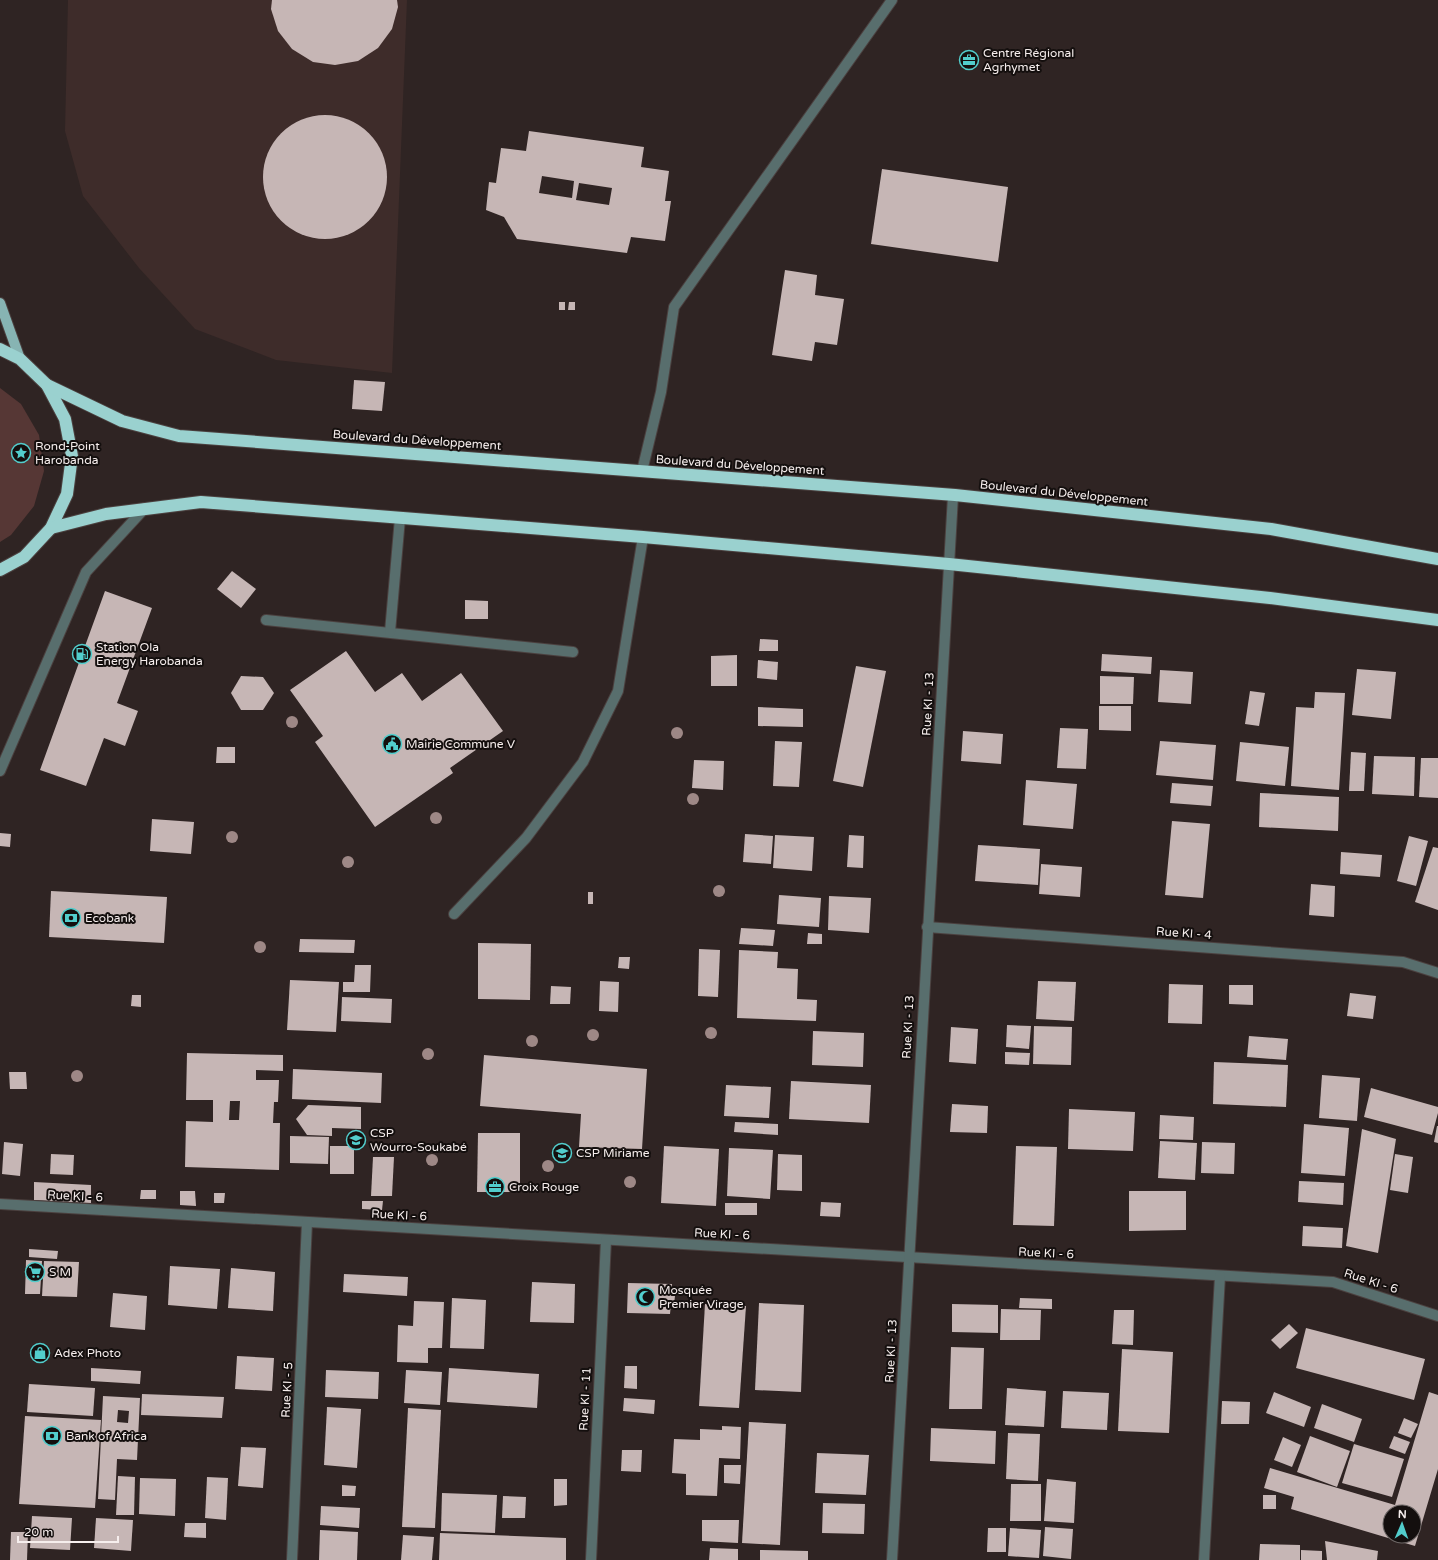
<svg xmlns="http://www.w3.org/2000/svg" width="1438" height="1560" font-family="'Varela Round',sans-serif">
  <rect width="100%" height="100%" fill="#2f2423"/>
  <polygon fill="#3e2c2a" points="68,0 407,0 392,373 276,360 195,329 139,268 83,196 65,131"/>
  <polygon fill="#563735" points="0,388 21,404 39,435 44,471 34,506 11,535 0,542"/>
  <g fill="#c6b6b5" fill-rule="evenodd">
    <polygon points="272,0 397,0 398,7 392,29 378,48 358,61 335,65 313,62 292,49 278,31 271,9"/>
    <circle cx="325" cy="177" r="62"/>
    <path d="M529 131 644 147 641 167 669 171 665 201H671L665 241 631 237 627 253 517 239 504 217 486 210 489 182 496 183 501 148 526 151ZM542 176 574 181 572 198 539 193ZM579 183 612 188 609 205 576 200Z"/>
    <polygon points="882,169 1008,187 998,262 871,244"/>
    <polygon points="785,270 817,275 815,295 844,299 837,345 815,342 812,361 772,355"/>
    <rect x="559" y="302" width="6" height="8"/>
    <polygon points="569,302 575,302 575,310 568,310"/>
    <polygon points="354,380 385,382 382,411 352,409"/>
    <polygon points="232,571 256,589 241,608 217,589"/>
    <polygon points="105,591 152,608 117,703 138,711 125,746 104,738 86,786 40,770"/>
    <polygon points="465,600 488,601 488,619 465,619"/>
    <polygon points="760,639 778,640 778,651 759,651"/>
    <polygon points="346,651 375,692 402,673 422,701 461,673 503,731 450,768 453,773 375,827 315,742 323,736 290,690"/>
    <polygon points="1102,654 1152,657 1151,674 1101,671"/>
    <polygon points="737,655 737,686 711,686 711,656"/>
    <polygon points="758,660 778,662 777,680 757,678"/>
    <polygon points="856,666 886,671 863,787 833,781"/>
    <polygon points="1357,669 1396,672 1391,719 1352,715"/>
    <polygon points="1160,670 1193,672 1191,704 1158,702"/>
    <polygon points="241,676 263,677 274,693 263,710 241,710 231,693"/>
    <polygon points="1100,676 1134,677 1133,704 1100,704"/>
    <polygon points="1250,691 1265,693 1259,726 1245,724"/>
    <polygon points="1315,692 1345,693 1339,790 1291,786 1296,707 1314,708"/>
    <polygon points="1099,706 1131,706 1131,731 1099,730"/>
    <polygon points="758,707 803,709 803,727 758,726"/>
    <polygon points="1060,728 1088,729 1086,769 1057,768"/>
    <polygon points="963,731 1003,734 1001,764 961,761"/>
    <polygon points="775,741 802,742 799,787 773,786"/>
    <polygon points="1160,741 1216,745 1213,780 1156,775"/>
    <polygon points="1240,742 1289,747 1285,786 1236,781"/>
    <polygon points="217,747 235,747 235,763 216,763"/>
    <polygon points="1351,752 1366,753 1364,791 1349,791"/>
    <polygon points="1374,756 1415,757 1414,796 1372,794"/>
    <polygon points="1421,758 1438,758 1438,798 1419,797"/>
    <polygon points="694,760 724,761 723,790 692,788"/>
    <polygon points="1026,780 1077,784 1073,829 1023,825"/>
    <polygon points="1172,783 1213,786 1211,806 1170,803"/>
    <polygon points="1260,793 1339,797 1338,831 1259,827"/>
    <polygon points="152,819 194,822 191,854 150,851"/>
    <polygon points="1172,821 1210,824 1203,898 1165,895"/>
    <polygon points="0,833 11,834 10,847 0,846"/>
    <polygon points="745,834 773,836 771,864 743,862"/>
    <polygon points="775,835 814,837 812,871 773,868"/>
    <polygon points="849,835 864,836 863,868 847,867"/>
    <polygon points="1409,836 1428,841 1416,886 1397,881"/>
    <polygon points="978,845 1040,849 1038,885 975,881"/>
    <polygon points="1433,847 1438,848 1438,910 1415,902"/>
    <polygon points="1341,852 1382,855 1380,877 1340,874"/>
    <polygon points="1041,864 1082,867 1080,897 1039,894"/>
    <polygon points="1311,884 1335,886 1334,917 1309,915"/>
    <polygon points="51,891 167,897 164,943 49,937"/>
    <rect x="588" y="892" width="5" height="12"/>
    <polygon points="779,895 821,898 819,927 777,924"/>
    <polygon points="829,896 871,898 869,933 828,930"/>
    <polygon points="741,928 775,930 773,946 739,944"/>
    <polygon points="808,933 822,934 822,944 807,944"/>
    <polygon points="300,939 355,940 354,953 299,952"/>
    <polygon points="478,943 531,944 530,1000 478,999"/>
    <polygon points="699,949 720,950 718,997 698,996"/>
    <polygon points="739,950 778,952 777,968 798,969 797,999 817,1000 816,1021 737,1018"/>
    <polygon points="619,957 630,957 629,969 618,968"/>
    <polygon points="355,965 371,965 370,992 343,992 343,982 354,982"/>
    <polygon points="290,980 339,982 336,1032 287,1030"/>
    <polygon points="600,981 619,982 618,1012 599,1011"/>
    <polygon points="1038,981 1076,982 1074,1021 1036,1019"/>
    <polygon points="1169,984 1203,985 1202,1024 1168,1023"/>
    <polygon points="1229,985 1253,985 1253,1005 1229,1004"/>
    <polygon points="551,986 571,987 570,1004 550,1004"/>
    <polygon points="1350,993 1376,996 1373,1019 1347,1016"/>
    <polygon points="132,995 141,995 141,1007 131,1006"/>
    <polygon points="342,997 392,999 391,1023 341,1021"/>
    <polygon points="1007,1025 1031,1026 1029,1049 1006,1047"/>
    <polygon points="1034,1026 1072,1027 1071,1065 1033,1064"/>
    <polygon points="951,1027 978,1029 976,1064 949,1062"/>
    <polygon points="813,1031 864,1033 863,1067 812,1065"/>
    <polygon points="1249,1036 1288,1039 1286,1060 1247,1057"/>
    <polygon points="1005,1052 1030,1053 1029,1065 1005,1064"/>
    <path d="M187 1053 283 1055V1071L256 1070V1080H279L278 1102H274L273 1123H280L279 1170 185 1167 186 1121 213 1122V1100H186ZM230 1101H240L239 1120H229Z"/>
    <polygon points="484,1055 647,1069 642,1149 579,1147 581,1114 480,1106"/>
    <polygon points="1214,1062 1288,1065 1286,1107 1213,1104"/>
    <polygon points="293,1069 382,1073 381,1103 292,1099"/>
    <polygon points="9,1072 26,1072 27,1089 10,1089"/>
    <polygon points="1322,1075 1360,1078 1357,1121 1319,1118"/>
    <polygon points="791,1081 871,1085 869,1123 789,1119"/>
    <polygon points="726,1085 771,1087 769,1118 724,1116"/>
    <polygon points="1371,1088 1438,1107 1438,1113 1432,1135 1364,1117"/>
    <polygon points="952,1104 988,1106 987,1133 950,1132"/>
    <polygon points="308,1105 361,1107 361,1129 332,1128 332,1136 307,1135 296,1119"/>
    <polygon points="1069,1109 1135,1112 1133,1151 1068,1149"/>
    <polygon points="1160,1115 1194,1117 1193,1140 1159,1139"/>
    <polygon points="735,1122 778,1124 778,1135 734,1132"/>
    <polygon points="1304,1124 1349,1128 1345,1176 1301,1173"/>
    <polygon points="1437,1126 1438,1126 1438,1143 1434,1142"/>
    <polygon points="1362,1129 1396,1139 1378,1253 1346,1246"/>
    <polygon points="478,1133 520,1133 520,1192 477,1192"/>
    <polygon points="290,1136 329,1137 328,1164 290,1163"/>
    <polygon points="1160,1141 1197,1143 1195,1180 1158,1178"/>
    <polygon points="4,1142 23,1144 20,1176 2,1174"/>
    <polygon points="1202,1142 1235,1143 1234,1174 1201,1173"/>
    <rect x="330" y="1146" width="24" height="28"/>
    <polygon points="664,1146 719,1149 716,1206 661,1203"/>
    <polygon points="1016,1146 1057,1147 1054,1226 1013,1225"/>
    <polygon points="729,1148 773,1150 770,1199 727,1196"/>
    <polygon points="51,1154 74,1155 73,1175 50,1174"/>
    <polygon points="778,1154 802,1155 802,1191 777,1190"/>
    <polygon points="1395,1154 1413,1157 1408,1193 1390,1190"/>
    <polygon points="373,1157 394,1157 392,1196 371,1196"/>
    <polygon points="1299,1181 1344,1183 1343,1205 1298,1202"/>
    <polygon points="34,1182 91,1185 91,1203 34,1200"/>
    <polygon points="141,1190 156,1190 156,1199 140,1199"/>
    <polygon points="180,1191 195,1191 196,1206 180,1205"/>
    <polygon points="1129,1191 1186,1191 1186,1230 1129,1231"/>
    <polygon points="214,1193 225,1193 224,1203 214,1203"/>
    <polygon points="362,1201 383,1201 382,1210 362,1209"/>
    <polygon points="821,1202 841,1203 840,1217 820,1216"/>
    <rect x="725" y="1203" width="32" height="12"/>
    <polygon points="1303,1226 1343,1228 1342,1248 1302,1246"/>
    <polygon points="29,1249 58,1251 57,1259 29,1257"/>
    <polygon points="26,1260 42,1261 40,1294 25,1294"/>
    <polygon points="44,1261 79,1262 77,1297 42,1296"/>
    <polygon points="170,1266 220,1269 217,1309 168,1305"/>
    <polygon points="231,1268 275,1272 273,1311 228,1308"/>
    <polygon points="344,1274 408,1277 407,1296 343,1292"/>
    <polygon points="532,1282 575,1284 574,1323 530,1322"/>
    <polygon points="628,1283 672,1284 671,1296 675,1296 674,1304 671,1304 670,1314 627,1313"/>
    <polygon points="113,1293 147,1296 145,1330 110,1327"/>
    <polygon points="452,1298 486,1300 484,1349 450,1348"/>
    <polygon points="1020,1298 1052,1299 1052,1309 1019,1308"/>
    <polygon points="414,1301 444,1302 442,1348 428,1348 428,1363 397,1362 398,1325 413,1326"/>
    <polygon points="759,1303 804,1305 801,1392 755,1390"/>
    <polygon points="705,1304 746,1306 739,1408 699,1406"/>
    <polygon points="952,1304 998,1305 998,1333 952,1332"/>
    <polygon points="1001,1309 1041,1310 1040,1340 1000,1340"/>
    <polygon points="1114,1310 1134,1310 1133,1345 1112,1344"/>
    <polygon points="1289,1324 1298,1333 1280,1349 1271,1340"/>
    <polygon points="1306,1328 1425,1359 1414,1400 1296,1368"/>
    <polygon points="951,1347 984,1348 982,1409 949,1409"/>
    <polygon points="1122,1349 1173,1352 1169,1433 1118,1431"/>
    <polygon points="237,1356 274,1358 272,1391 235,1389"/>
    <polygon points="625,1366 637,1366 637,1389 624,1388"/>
    <polygon points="91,1368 141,1371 140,1384 91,1381"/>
    <polygon points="449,1368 539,1374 537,1408 447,1402"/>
    <polygon points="326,1370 379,1372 378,1399 325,1397"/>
    <polygon points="406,1370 442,1372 440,1405 404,1403"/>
    <polygon points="29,1384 95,1388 93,1416 27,1412"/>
    <polygon points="1007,1388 1046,1391 1044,1427 1005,1425"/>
    <polygon points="1063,1391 1109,1393 1107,1430 1061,1428"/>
    <polygon points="1274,1392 1311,1407 1304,1427 1266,1413"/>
    <path d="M1429 1392 1438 1395V1469L1415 1546 1291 1509 1294 1497 1264 1488 1270 1468 1395 1505ZM1390 1512H1414V1536H1390Z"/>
    <polygon points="142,1394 224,1397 222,1418 141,1415"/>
    <path d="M103 1396 140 1398 137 1460 117 1459 115 1500 98 1499ZM118 1410 129 1411 128 1423 117 1422Z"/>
    <polygon points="624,1398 655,1400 654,1414 623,1411"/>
    <polygon points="1222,1401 1250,1402 1249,1424 1221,1424"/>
    <polygon points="1322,1404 1362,1419 1354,1442 1314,1428"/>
    <polygon points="327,1407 361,1409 357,1468 324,1465"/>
    <polygon points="408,1408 441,1410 435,1528 402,1527"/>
    <polygon points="25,1416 101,1420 95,1508 19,1504"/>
    <polygon points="1404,1418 1418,1424 1411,1438 1398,1433"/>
    <polygon points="749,1422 786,1424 780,1545 742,1543"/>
    <polygon points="722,1426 741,1427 740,1459 719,1458 717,1496 686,1495 686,1474 672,1473 674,1439 700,1440 700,1429 722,1430"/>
    <polygon points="931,1428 996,1431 995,1464 930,1461"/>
    <polygon points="1008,1433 1040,1434 1038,1481 1006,1479"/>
    <polygon points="1310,1436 1350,1451 1337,1487 1297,1472"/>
    <polygon points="1394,1436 1410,1442 1405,1454 1389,1448"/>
    <polygon points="1283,1437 1301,1445 1292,1467 1274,1460"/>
    <polygon points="1354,1444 1404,1459 1392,1497 1342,1483"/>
    <polygon points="241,1447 266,1448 263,1488 238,1486"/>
    <polygon points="622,1450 642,1450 641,1472 621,1471"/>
    <polygon points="817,1453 869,1455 866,1495 815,1493"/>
    <polygon points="724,1465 741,1465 740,1484 724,1483"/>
    <polygon points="118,1476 135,1477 134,1515 116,1515"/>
    <polygon points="207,1477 228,1478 226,1520 205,1518"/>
    <polygon points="140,1478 176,1479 175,1516 139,1514"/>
    <polygon points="554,1479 567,1479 567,1505 554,1506"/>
    <polygon points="1047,1479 1076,1482 1074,1523 1044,1521"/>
    <polygon points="1011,1484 1041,1484 1041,1521 1010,1521"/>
    <polygon points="342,1485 356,1486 355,1496 342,1496"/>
    <polygon points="442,1493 497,1495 495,1533 441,1531"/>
    <rect x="1263" y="1495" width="13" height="14"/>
    <polygon points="503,1496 526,1497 525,1518 502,1518"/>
    <polygon points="823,1503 865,1504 864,1534 822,1533"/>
    <polygon points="321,1506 360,1508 359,1528 320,1525"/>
    <polygon points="32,1516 72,1518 70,1550 30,1548"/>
    <polygon points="96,1518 133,1520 131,1551 94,1548"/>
    <polygon points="702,1520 739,1520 738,1543 702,1541"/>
    <polygon points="185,1523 206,1523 206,1538 184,1537"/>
    <polygon points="1045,1527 1073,1529 1071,1559 1043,1556"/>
    <polygon points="988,1528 1006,1528 1006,1552 987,1552"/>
    <polygon points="1010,1528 1041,1530 1039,1558 1008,1556"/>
    <polygon points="320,1530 358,1532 357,1560 319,1560"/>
    <polygon points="11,1532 28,1532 27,1560 10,1560"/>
    <polygon points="440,1533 566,1538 566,1560 439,1560"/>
    <polygon points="403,1535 434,1537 432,1560 401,1560"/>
    <polygon points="1325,1541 1378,1551 1377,1560 1327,1560"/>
    <polygon points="1260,1544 1300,1545 1300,1560 1259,1560"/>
    <polygon points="710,1548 738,1549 738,1560 709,1560"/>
    <polygon points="760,1550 808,1551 808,1560 760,1560"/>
    <polygon points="1301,1550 1322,1551 1322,1560 1301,1560"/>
  </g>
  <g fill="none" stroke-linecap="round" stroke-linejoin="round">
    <g stroke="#4b403f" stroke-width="12">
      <g id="minor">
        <polyline points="642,471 661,392 674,307 892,0"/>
        <polyline points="266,620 573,652"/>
        <polyline points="390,632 400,518"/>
        <polyline points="0,771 86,572 145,508"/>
        <polyline points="454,914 526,838 583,762 618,691 643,537"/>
        <polyline points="927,927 1403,962 1438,973"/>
        <polyline points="0,1204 1333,1282 1438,1316"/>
        <polyline points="292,1560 307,1222"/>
        <polyline points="591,1560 606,1240"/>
        <polyline points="892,1560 953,496"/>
        <polyline points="1204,1560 1220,1276"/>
      </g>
    </g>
    <g stroke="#4b403f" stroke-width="12">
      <polyline id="major" points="0,303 20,359"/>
    </g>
    <g stroke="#4b403f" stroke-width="14">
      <g id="highway">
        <polyline points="0,349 20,359 47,385 65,419 72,456 67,494 51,528 24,557 0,570"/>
        <polyline points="47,385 122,421 179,436 955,495 1271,529 1438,559"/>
        <polyline points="51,528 106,514 201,502 643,537 949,564 1270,598 1438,620"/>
      </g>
    </g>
    <use href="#minor" stroke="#586e6d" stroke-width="10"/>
    <use href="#major" stroke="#87b4b3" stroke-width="10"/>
    <use href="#highway" stroke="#9ad1cf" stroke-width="12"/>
  </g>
  <g fill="#9e8886">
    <circle cx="292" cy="722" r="6"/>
    <circle cx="677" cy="733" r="6"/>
    <circle cx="693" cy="799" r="6"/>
    <circle cx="436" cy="818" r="6"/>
    <circle cx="232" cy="837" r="6"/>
    <circle cx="348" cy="862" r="6"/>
    <circle cx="719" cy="891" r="6"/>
    <circle cx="260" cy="947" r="6"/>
    <circle cx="711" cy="1033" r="6"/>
    <circle cx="593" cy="1035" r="6"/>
    <circle cx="532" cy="1041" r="6"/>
    <circle cx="428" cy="1054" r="6"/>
    <circle cx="77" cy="1076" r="6"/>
    <circle cx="432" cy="1160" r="6"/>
    <circle cx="548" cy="1166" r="6"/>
    <circle cx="630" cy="1182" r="6"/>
  </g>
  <defs>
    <g id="office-ring" transform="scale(1)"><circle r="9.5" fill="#140f0e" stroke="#52cdcc" stroke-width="1.5"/><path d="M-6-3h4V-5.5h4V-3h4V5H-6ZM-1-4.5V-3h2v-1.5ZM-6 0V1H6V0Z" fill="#52cdcc"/></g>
    <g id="sight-ring" transform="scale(1)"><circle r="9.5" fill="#140f0e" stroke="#52cdcc" stroke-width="1.5"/><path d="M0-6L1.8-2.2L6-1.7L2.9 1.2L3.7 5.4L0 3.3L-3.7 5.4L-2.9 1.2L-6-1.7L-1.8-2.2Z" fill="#52cdcc"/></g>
    <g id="fuel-ring" transform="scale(1)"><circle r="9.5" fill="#140f0e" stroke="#52cdcc" stroke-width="1.5"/><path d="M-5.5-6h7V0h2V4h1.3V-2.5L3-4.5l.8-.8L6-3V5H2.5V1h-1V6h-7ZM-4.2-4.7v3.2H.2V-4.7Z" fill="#52cdcc"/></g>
    <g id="civic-ring" transform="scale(1)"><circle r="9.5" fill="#140f0e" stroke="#52cdcc" stroke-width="1.5"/><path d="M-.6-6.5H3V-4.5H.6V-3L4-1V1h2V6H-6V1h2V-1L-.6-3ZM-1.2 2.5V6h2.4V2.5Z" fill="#52cdcc"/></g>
    <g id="bank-ring" transform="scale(1)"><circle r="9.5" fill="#140f0e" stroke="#52cdcc" stroke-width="1.5"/><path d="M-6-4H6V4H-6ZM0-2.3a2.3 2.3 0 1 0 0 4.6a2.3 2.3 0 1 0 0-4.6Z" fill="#52cdcc"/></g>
    <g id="school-ring" transform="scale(1)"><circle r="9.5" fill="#140f0e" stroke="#52cdcc" stroke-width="1.5"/><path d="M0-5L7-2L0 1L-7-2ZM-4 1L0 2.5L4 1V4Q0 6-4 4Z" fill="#52cdcc"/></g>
    <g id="supermarket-ring" transform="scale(1)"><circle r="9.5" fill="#140f0e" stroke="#52cdcc" stroke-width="1.5"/><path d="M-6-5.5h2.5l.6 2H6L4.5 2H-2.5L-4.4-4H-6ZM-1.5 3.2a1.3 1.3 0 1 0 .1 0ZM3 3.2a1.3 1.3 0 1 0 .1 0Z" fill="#52cdcc"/></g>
    <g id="mosque-ring" transform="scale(1)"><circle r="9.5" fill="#140f0e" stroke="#52cdcc" stroke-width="1.5"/><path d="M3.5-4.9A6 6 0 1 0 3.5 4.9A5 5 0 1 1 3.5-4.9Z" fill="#52cdcc"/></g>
    <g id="shop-ring" transform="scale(1)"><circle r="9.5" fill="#140f0e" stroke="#52cdcc" stroke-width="1.5"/><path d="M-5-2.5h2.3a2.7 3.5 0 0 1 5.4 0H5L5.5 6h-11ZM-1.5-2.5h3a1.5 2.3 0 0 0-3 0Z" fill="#52cdcc"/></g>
  </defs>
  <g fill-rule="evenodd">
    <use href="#office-ring" x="969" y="60"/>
    <use href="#sight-ring" x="21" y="453"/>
    <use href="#fuel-ring" x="82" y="654"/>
    <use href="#civic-ring" x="392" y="744"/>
    <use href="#bank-ring" x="71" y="918"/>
    <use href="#school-ring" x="356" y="1140"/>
    <use href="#school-ring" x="562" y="1153"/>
    <use href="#office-ring" x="495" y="1187"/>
    <use href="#supermarket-ring" x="35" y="1272"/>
    <use href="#mosque-ring" x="645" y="1297"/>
    <use href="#shop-ring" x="40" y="1353"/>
    <use href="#bank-ring" x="52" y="1436"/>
  </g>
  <g text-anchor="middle" stroke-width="4" stroke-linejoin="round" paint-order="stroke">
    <g font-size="12" fill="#f6eeed" stroke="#140f0e" text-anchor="start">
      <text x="983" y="57">Centre Régional<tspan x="983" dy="14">Agrhymet</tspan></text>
      <text x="35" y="450">Rond-Point<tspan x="35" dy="14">Harobanda</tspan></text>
      <text x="96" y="651">Station Ola<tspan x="96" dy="14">Energy Harobanda</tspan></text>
      <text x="406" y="748">Mairie Commune V</text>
      <text x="85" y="922">Ecobank</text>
      <text x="370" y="1137">CSP<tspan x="370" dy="14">Wourro-Soukabé</tspan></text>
      <text x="576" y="1157">CSP Miriame</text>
      <text x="509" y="1191">Croix Rouge</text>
      <text x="49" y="1276">S M</text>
      <text x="659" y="1294">Mosquée<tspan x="659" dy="14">Premier Virage</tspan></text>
      <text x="54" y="1357">Adex Photo</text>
      <text x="66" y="1440">Bank of Africa</text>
    </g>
    <g font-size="12" fill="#f6eeed" stroke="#140f0e">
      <text transform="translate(417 440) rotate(4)" y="4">Boulevard du Développement</text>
      <text transform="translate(740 465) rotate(4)" y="4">Boulevard du Développement</text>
      <text transform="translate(1064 493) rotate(6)" y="4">Boulevard du Développement</text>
      <text transform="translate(928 704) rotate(-87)" y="4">Rue KI - 13</text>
      <text transform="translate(1184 933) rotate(4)" y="4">Rue KI - 4</text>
      <text transform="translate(908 1027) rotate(-87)" y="4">Rue KI - 13</text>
      <text transform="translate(75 1196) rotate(3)" y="4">Rue KI - 6</text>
      <text transform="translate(399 1215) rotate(3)" y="4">Rue KI - 6</text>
      <text transform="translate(722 1234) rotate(3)" y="4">Rue KI - 6</text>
      <text transform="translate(1046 1253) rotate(3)" y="4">Rue KI - 6</text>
      <text transform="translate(1371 1281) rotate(18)" y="4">Rue KI - 6</text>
      <text transform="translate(891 1351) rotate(-87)" y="4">Rue KI - 13</text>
      <text transform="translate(287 1390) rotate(-87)" y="4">Rue KI - 5</text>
      <text transform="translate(585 1399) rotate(-87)" y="4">Rue KI - 11</text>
    </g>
  </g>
  <g transform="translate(1402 1524) rotate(2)"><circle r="19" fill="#140f0e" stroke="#6e6867"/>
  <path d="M0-3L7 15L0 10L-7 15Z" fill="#52cdcc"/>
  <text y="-6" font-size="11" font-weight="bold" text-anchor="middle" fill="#f6eeed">N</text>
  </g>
  <path d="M18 1536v6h100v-6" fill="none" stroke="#f6eeed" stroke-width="2"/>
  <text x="24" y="1536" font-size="12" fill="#f6eeed" stroke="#140f0e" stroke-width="3" paint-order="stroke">20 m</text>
</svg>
